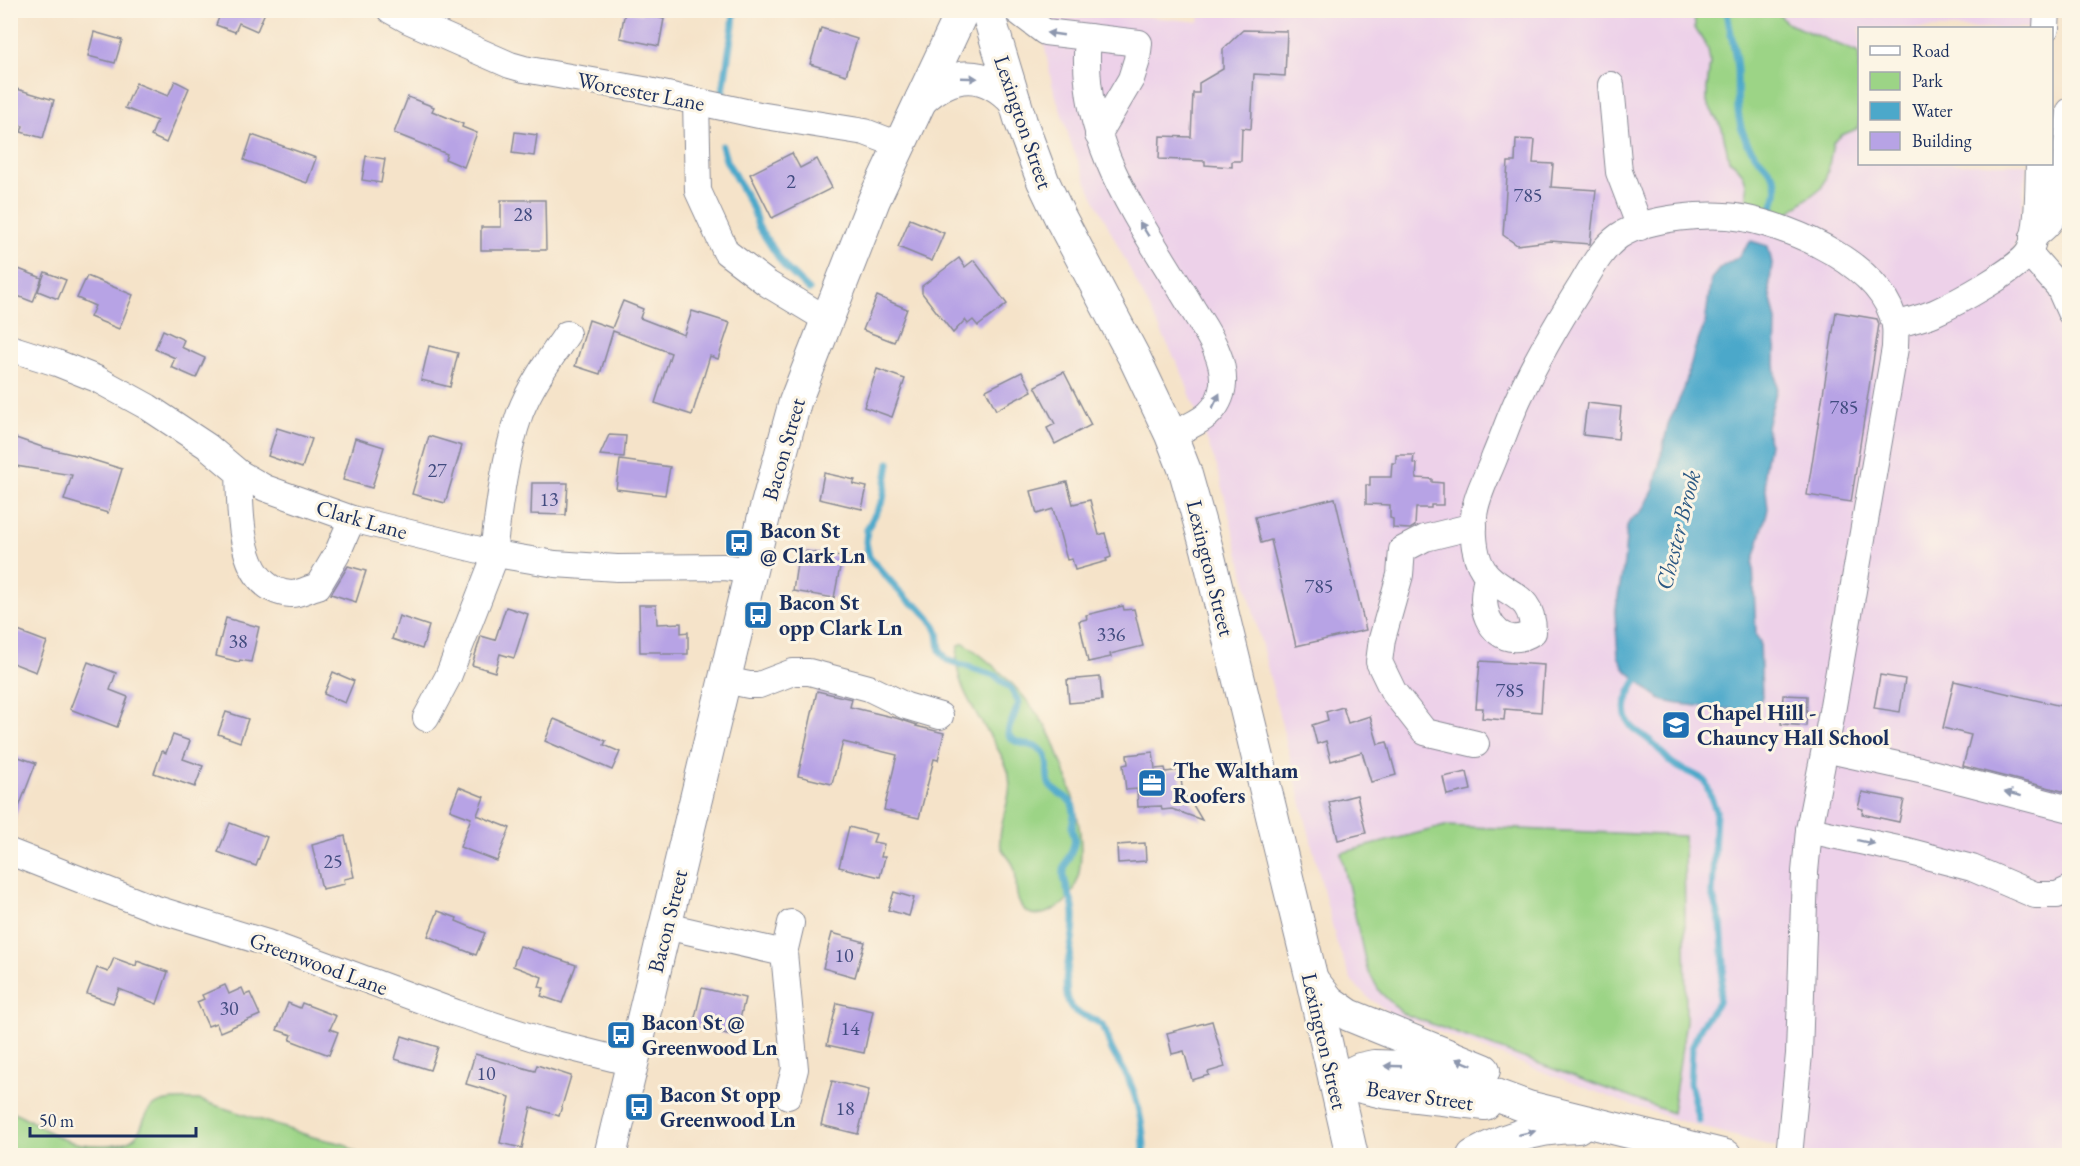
<svg xmlns="http://www.w3.org/2000/svg" width="2080" height="1166" font-family="'EB Garamond',serif">
  <rect width="100%" height="100%" fill="#fcf5e5"/>
  <filter id="ink" filterUnits="userSpaceOnUse"><feTurbulence type="fractalNoise" baseFrequency=".0167" numOctaves="2"/><feDisplacementMap in="SourceGraphic" scale="12" xChannelSelector="R" yChannelSelector="G"/><feConvolveMatrix kernelMatrix="1 2 1 2 8 2 1 2 1" color-interpolation-filters="sRGB"/></filter>
  <filter id="wash" filterUnits="userSpaceOnUse"><feTurbulence type="fractalNoise" baseFrequency=".008" numOctaves="4" result="noise"/><feDisplacementMap in="SourceGraphic" scale="24" xChannelSelector="R" yChannelSelector="G"/><feGaussianBlur stdDeviation="1.35" result="paint"/><feColorMatrix in="noise" values="0 0 0 0 0 0 0 0 0 0 0 0 0 0 0 0 0 1.4 0 .05"/><feComposite in="paint" operator="in"/></filter>
  <g filter="url(#wash)">
    <rect width="100%" height="100%" fill="#f5e3c9"/>
    <polygon fill="#edd1e9" points="1201,10 2041,11 2040,28 1860,28 1860,164 2027,164 2021,216 2013,252 2069,273 2069,1155 1812,1155 1752,1141 1677,1120 1620,1101 1392,1014 1370,999 1352,982 1337,944 1217,467 1182,373 1092,194 1073,149 1052,84 1038,11 1093,11 1199,22"/>
    <g fill="#9cd486" stroke="#5c8272" stroke-width="1.5">
      <path d="M1694 11H1776L1787 23 1859 53V128L1842 135 1833 143 1828 171 1822 187 1786 215 1747 203C1748 185 1745 170 1729 160L1722 128 1707 103V88L1710 62 1708 49 1695 28Z"/>
      <path d="M964 643C997 666 1027 696 1048 730 1053 738 1056 747 1059 756 1074 794 1091 852 1073 892 1068 902 1058 908 1049 912 1036 917 1025 916 1019 902 1014 892 1018 878 1014 867 1010 856 1001 854 1000 840 1000 816 1016 791 1007 768 994 732 946 686 959 645Z"/>
      <polygon points="1445,826 1684,836 1686,1021 1672,1113 1402,1013 1380,992 1367,969 1341,853"/>
      <path d="M199 1100 313 1137 344 1144 360 1155H11V1111C31 1118 47 1134 68 1141 85 1146 128 1150 138 1133 144 1124 144 1113 154 1106 165 1098 186 1100 199 1100Z"/>
    </g>
    <path fill="#4ca8ca" stroke="#346c94" stroke-width="1.5" d="M1751 241 1768 246 1772 263 1769 290 1776 321 1775 363 1777 388 1767 426 1769 444 1764 471 1768 509 1753 563 1756 635 1760 642 1762 697C1758 706 1755 709 1746 711L1679 704 1664 701 1652 693 1625 669 1618 656 1615 614 1624 563 1627 526 1631 519 1639 514 1644 508 1654 489 1668 424 1684 389 1695 348 1705 324 1711 279 1720 268 1738 257Z"/>
    <g fill="none" stroke-linecap="round" stroke-linejoin="round">
      <g stroke="#4ca8ca" stroke-width="7">
        <path d="M1727 10C1729 30 1736 50 1737 70 1738 93 1735 116 1745 138 1752 156 1768 164 1775 179 1780 192 1772 207 1768 219"/>
        <polyline points="723,91 733,25 734,10"/>
        <polyline points="722,146 726,160 753,209 758,226 785,267 809,290"/>
        <path d="M889 463 883 500 867 529 866 542 869 557 900 592 909 601 919 607 934 624 938 633 940 650 947 660 996 676 1011 689 1019 703 1009 728 1008 734C1016 747 1029 742 1040 749 1052 758 1045 772 1049 783 1053 793 1067 794 1072 804 1076 813 1073 819 1072 827 1072 832 1076 838 1074 844 1072 853 1066 861 1064 870 1062 885 1074 899 1074 914 1076 942 1061 972 1068 1000 1073 1018 1093 1014 1103 1027 1107 1033 1108 1041 1111 1048 1116 1059 1124 1069 1129 1080 1138 1101 1145 1133 1144 1156"/>
        <path d="M1640 674C1630 691 1616 712 1634 729 1639 733 1644 736 1649 740 1658 746 1664 757 1672 763 1682 771 1695 773 1705 781L1716 811 1712 894 1721 924 1724 965 1719 1001 1701 1026 1692 1048 1690 1083 1699 1121"/>
      </g>
    </g>
    <g id="blocks">
      <g fill="#b7a3e5">
        <polygon points="209,10 266,10 257,31 239,23 235,32 216,25 220,15"/>
        <polygon points="642,10 662,10 660,18 664,19 659,46 620,38 625,11 641,14"/>
        <polygon points="821,28 857,39 846,75 810,64"/>
        <polygon points="1243,30 1287,31 1285,76 1254,74 1251,129 1242,128 1241,161 1232,161 1232,167 1205,165 1205,161 1159,159 1160,136 1191,137 1193,93 1199,93 1199,83 1223,69 1223,49"/>
        <polygon points="94,32 122,40 115,63 88,56"/>
        <polygon points="175,81 189,88 166,143 151,136 157,121 125,108 136,83 168,96"/>
        <polygon points="10,87 54,100 43,138 21,132 23,126 10,122"/>
        <polygon points="408,97 434,107 432,111 463,124 462,127 477,133 464,167 445,159 447,154 394,133"/>
        <polygon points="515,132 537,135 534,156 512,153"/>
        <polygon points="252,135 316,158 307,183 244,160"/>
        <polygon points="1516,139 1535,140 1533,163 1553,164 1551,187 1596,190 1590,244 1550,241 1517,245 1503,235 1508,162 1515,162"/>
        <polygon points="792,153 800,168 817,159 832,188 772,218 750,174"/>
        <polygon points="366,156 385,159 381,183 362,180"/>
        <polygon points="501,200 545,200 546,250 481,250 481,227 501,227"/>
        <polygon points="910,219 944,233 932,261 898,247"/>
        <polygon points="959,258 965,267 974,260 1007,304 978,326 973,320 968,324 965,320 953,333 922,293 922,286"/>
        <polygon points="16,268 42,278 33,302 10,293 10,280"/>
        <polygon points="45,272 66,280 58,299 38,291"/>
        <polygon points="87,276 133,295 119,329 90,317 95,306 77,298"/>
        <polygon points="877,296 907,309 894,342 863,330"/>
        <polygon points="623,301 643,309 640,318 684,335 692,311 730,323 718,359 710,356 692,415 655,403 671,353 613,331 600,374 575,366 589,320 612,328"/>
        <polygon points="1836,312 1877,319 1879,324 1851,502 1807,495"/>
        <polygon points="163,330 184,340 181,347 205,358 196,378 171,367 175,358 155,349"/>
        <polygon points="429,346 458,353 450,387 421,380"/>
        <polygon points="877,369 905,379 892,417 864,407"/>
        <polygon points="1022,372 1032,391 996,410 986,390"/>
        <polygon points="1064,372 1091,425 1055,444 1047,428 1055,424 1035,386"/>
        <polygon points="1587,403 1621,407 1618,439 1583,435"/>
        <polygon points="277,428 312,439 302,468 268,456"/>
        <polygon points="609,435 626,436 624,457 600,455"/>
        <polygon points="10,436 42,447 80,456 122,469 108,513 64,500 72,475 10,465"/>
        <polygon points="429,436 462,446 445,503 412,494"/>
        <polygon points="355,438 384,447 372,488 343,480"/>
        <polygon points="1396,455 1414,455 1413,463 1417,464 1416,478 1432,479 1432,482 1443,483 1443,505 1431,505 1431,508 1416,508 1415,526 1410,529 1393,528 1393,519 1390,518 1390,505 1366,504 1366,485 1370,485 1370,477 1391,477 1392,463 1396,463"/>
        <polygon points="620,460 670,467 665,495 616,489"/>
        <polygon points="824,473 855,480 853,484 867,487 862,509 819,499"/>
        <polygon points="1067,482 1073,504 1090,500 1099,535 1105,533 1111,557 1106,559 1107,561 1075,570 1072,559 1067,560 1053,509 1037,514 1031,491"/>
        <polygon points="532,483 568,483 566,515 531,514"/>
        <polygon points="1335,498 1366,630 1296,646 1271,540 1261,543 1255,517"/>
        <polygon points="799,550 842,557 834,598 793,591"/>
        <polygon points="348,566 366,571 356,602 331,594"/>
        <polygon points="639,605 656,605 657,624 681,623 681,633 688,632 688,654 661,654 661,652 640,652"/>
        <polygon points="1123,606 1124,610 1134,609 1143,646 1110,654 1111,657 1088,662 1079,621 1087,619 1086,615"/>
        <polygon points="506,607 528,614 514,658 500,654 495,672 472,665 481,636 495,640"/>
        <polygon points="399,616 429,626 422,649 392,639"/>
        <polygon points="226,618 259,627 251,662 240,660 239,662 216,656"/>
        <polygon points="10,628 47,642 36,672 10,662"/>
        <polygon points="1480,661 1544,665 1541,712 1505,709 1504,720 1482,718 1483,708 1476,708"/>
        <polygon points="88,662 116,673 110,690 128,697 117,727 70,709"/>
        <polygon points="333,672 354,681 345,703 324,694"/>
        <polygon points="1880,675 1905,679 1900,712 1874,708"/>
        <polygon points="1100,677 1102,700 1069,703 1067,680"/>
        <polygon points="1954,681 2070,708 2070,793 1963,766 1971,735 1943,728"/>
        <polygon points="817,691 852,699 850,707 896,718 917,725 916,726 944,733 938,760 934,759 919,818 884,810 897,755 843,742 832,784 798,776"/>
        <polygon points="1783,695 1807,696 1806,726 1781,724"/>
        <polygon points="1343,707 1348,723 1370,716 1378,744 1387,742 1396,775 1371,782 1362,752 1331,761 1326,741 1317,744 1312,725 1328,720 1326,712"/>
        <polygon points="226,712 248,719 240,742 218,734"/>
        <polygon points="554,719 606,741 604,745 620,752 612,770 545,741"/>
        <polygon points="173,735 190,741 183,759 203,766 195,787 154,773 162,751 166,753"/>
        <polygon points="1153,752 1155,769 1165,768 1166,772 1180,770 1183,795 1189,798 1202,820 1172,809 1162,810 1161,806 1138,807 1137,789 1126,790 1123,765 1128,764 1127,755"/>
        <polygon points="10,754 36,763 12,825 10,825"/>
        <polygon points="1467,772 1471,790 1447,795 1443,777"/>
        <polygon points="459,787 484,797 477,815 510,828 497,861 460,847 471,818 450,810"/>
        <polygon points="1862,792 1904,800 1899,822 1862,814 1863,809 1858,808"/>
        <polygon points="1357,795 1366,833 1338,840 1329,802"/>
        <polygon points="230,823 267,837 256,866 218,852"/>
        <polygon points="849,827 876,834 873,842 884,844 881,857 885,857 880,877 839,867"/>
        <polygon points="345,836 354,877 344,879 345,884 322,889 312,845"/>
        <polygon points="1145,843 1146,861 1118,863 1117,845"/>
        <polygon points="894,892 914,898 909,916 888,910"/>
        <polygon points="438,911 457,918 456,921 485,933 476,955 428,936"/>
        <polygon points="832,933 865,942 855,977 823,968"/>
        <polygon points="520,946 576,965 562,1003 541,996 544,988 539,987 542,977 513,966"/>
        <polygon points="114,958 136,966 137,961 168,972 157,1004 119,989 113,1003 87,994 97,968 108,972"/>
        <polygon points="225,985 229,994 242,988 245,995 250,993 260,1015 220,1032 216,1023 208,1026 197,1002 204,999 202,995"/>
        <polygon points="702,988 745,998 736,1036 693,1026"/>
        <polygon points="288,1003 300,1008 302,1003 336,1016 330,1029 338,1032 329,1055 290,1040 292,1035 277,1030"/>
        <polygon points="837,1003 873,1011 864,1053 827,1045"/>
        <polygon points="1212,1021 1225,1067 1208,1072 1209,1075 1192,1080 1184,1051 1172,1054 1167,1033"/>
        <polygon points="402,1036 438,1047 430,1070 395,1059"/>
        <polygon points="475,1054 535,1071 537,1065 571,1076 559,1116 531,1107 522,1148 500,1143 510,1097 466,1084"/>
        <polygon points="832,1081 869,1090 858,1134 821,1125"/>
      </g>
    </g>
  </g>
  <g filter="url(#ink)">
    <use href="#blocks" fill-opacity="0" stroke="#888994" stroke-width="1.5"/>
    <g fill="none" stroke-linecap="round" stroke-linejoin="round">
      <g stroke="#888994" stroke-width="28">
        <g id="minor">
          <polyline points="390,10 410,21 510,65 524,69 644,90 759,115 865,132 899,145"/>
          <path d="M1016 10 1045 32 1088 37C1078 140 1138 218 1188 301 1202 326 1225 353 1223 384 1220 415 1196 423 1171 435"/>
          <polyline points="2046,28 2047,10"/>
          <polyline points="1088,37 1139,43 1137,60 1131,79 1098,135"/>
          <polyline points="1611,85 1619,172 1640,227"/>
          <polyline points="696,101 698,191 726,252 768,284 826,319"/>
          <path d="M2033 237C2042 230 2050 224 2055 213 2065 193 2067 136 2070 111"/>
          <polyline points="2029,253 2059,287 2070,312"/>
          <path d="M1895 325C1908 321 1922 318 1934 313 1954 304 2022 268 2030 250 2039 229 2038 188 2039 164"/>
          <polyline points="10,348 57,363 97,379 148,407 207,446 239,473 265,488 352,519 496,554 555,564 617,568 724,567 751,571"/>
          <path d="M239 473C241 512 237 590 291 594 299 594 310 588 318 586L337 554 352 519"/>
          <polyline points="1474,526 1425,538 1402,550 1400,575 1382,639 1379,662 1393,691 1425,732 1476,744"/>
          <path d="M493 553C499 506 504 459 520 413 531 384 550 359 567 334"/>
          <path d="M1487 575C1486 583 1484 591 1484 599 1484 626 1506 650 1533 632 1533 594 1509 597 1488 576 1473 561 1473 535 1474 516 1476 495 1488 475 1495 456 1504 435 1511 413 1521 393 1538 356 1559 321 1581 286 1591 269 1602 248 1619 236 1648 217 1709 212 1743 218 1795 228 1884 266 1895 325 1896 332 1895 340 1895 348L1830 723 1809 830 1805 872 1799 1054 1789 1156"/>
          <polyline points="725,680 749,685 759,685 793,672 809,672 869,688 906,706 940,716"/>
          <polyline points="426,718 448,677 496,554"/>
          <polyline points="1825,749 1920,770 2070,809"/>
          <polyline points="1809,830 1907,851 1972,868 2035,895 2057,895 2070,889"/>
          <polyline points="10,852 153,908 267,943 456,1013 540,1040 632,1063"/>
          <polyline points="666,926 784,953"/>
          <polyline points="788,1096 795,1069 784,953 791,923"/>
        </g>
      </g>
      <g stroke="#888994" stroke-width="34">
        <g id="major">
          <polyline points="987,10 1021,122 1043,181 1061,219 1135,359 1171,435 1185,471 1207,549 1312,980 1352,1156"/>
          <path d="M921 100C953 70 985 69 1015 102"/>
          <polyline points="1313,981 1329,1001 1349,1015 1484,1070"/>
          <polyline points="1335,1081 1360,1069 1374,1066 1405,1067 1443,1076 1528,1107 1726,1156"/>
          <polyline points="1335,1081 1383,1092 1485,1104"/>
          <polyline points="610,1156 765,512 795,402 874,200 963,10"/>
          <path d="M1473 1156C1506 1137 1541 1127 1578 1127"/>
        </g>
      </g>
      <use href="#minor" stroke="#fff" stroke-width="26"/>
      <use href="#major" stroke="#fff" stroke-width="32"/>
    </g>
    <defs><path id="oneway-solid" d="M-6-.8H1V-3.2L6.5 0L1 3.2V.8H-6Z" transform="scale(1.5)"/></defs>
    <g fill="#8d97ae">
      <use href="#oneway-solid" transform="translate(1055 34) rotate(-172)"/>
      <use href="#oneway-solid" transform="translate(969 78) rotate(2)"/>
      <use href="#oneway-solid" transform="translate(1144 229) rotate(-122)"/>
      <use href="#oneway-solid" transform="translate(1216 401) rotate(-64)"/>
      <use href="#oneway-solid" transform="translate(2013 794) rotate(-166)"/>
      <use href="#oneway-solid" transform="translate(1866 842) rotate(12)"/>
      <use href="#oneway-solid" transform="translate(1464 1062) rotate(-158)"/>
      <use href="#oneway-solid" transform="translate(1393 1066) rotate(-178)"/>
      <use href="#oneway-solid" transform="translate(1527 1133) rotate(-13)"/>
    </g>
  </g>
  <defs>
    <g id="bus-square" transform="scale(1.5)"><rect x="-9" y="-9" width="18" height="18" rx="4" fill="#1f6fb2" stroke="#fcf5e5"/><path d="M-5-6H5V4H4V6H2V4H-2V6H-4V4H-5ZM-3.5-4V0h7V-4ZM-3.5 1.2v1.5H-2V1.2ZM2 1.2v1.5H3.5V1.2Z" fill="#fff"/></g>
    <g id="school-square" transform="scale(1.5)"><rect x="-9" y="-9" width="18" height="18" rx="4" fill="#1f6fb2" stroke="#fcf5e5"/><path d="M0-5L7-2L0 1L-7-2ZM-4 1L0 2.5L4 1V4Q0 6-4 4Z" fill="#fff"/></g>
    <g id="office-square" transform="scale(1.5)"><rect x="-9" y="-9" width="18" height="18" rx="4" fill="#1f6fb2" stroke="#fcf5e5"/><path d="M-6-3h4V-5.5h4V-3h4V5H-6ZM-1-4.5V-3h2v-1.5ZM-6 0V1H6V0Z" fill="#fff"/></g>
  </defs>
  <g fill-rule="evenodd">
    <use href="#bus-square" x="739" y="543"/>
    <use href="#bus-square" x="758" y="615"/>
    <use href="#school-square" x="1676" y="725"/>
    <use href="#office-square" x="1152" y="783"/>
    <use href="#bus-square" x="621" y="1035"/>
    <use href="#bus-square" x="639" y="1107"/>
  </g>
  <g text-anchor="middle" stroke-width="6" stroke-linejoin="round" paint-order="stroke">
    <g font-size="20" fill="#424c80">
      <text x="791" y="188">2</text>
      <text x="1528" y="202">785</text>
      <text x="523" y="221">28</text>
      <text x="1844" y="414">785</text>
      <text x="437" y="477">27</text>
      <text x="549" y="506">13</text>
      <text x="1319" y="593">785</text>
      <text x="1111" y="641">336</text>
      <text x="238" y="648">38</text>
      <text x="1510" y="697">785</text>
      <text x="333" y="868">25</text>
      <text x="844" y="962">10</text>
      <text x="229" y="1015">30</text>
      <text x="850" y="1035">14</text>
      <text x="486" y="1080">10</text>
      <text x="845" y="1115">18</text>
    </g>
    <g font-size="22" fill="#1b2f5e" stroke="#fcf5e5">
      <text transform="translate(641 91) rotate(11)" y="8">Worcester Lane</text>
      <text transform="translate(1024 122) rotate(71)" y="8">Lexington Street</text>
      <text transform="translate(783 449) rotate(-74)" y="8">Bacon Street</text>
      <text transform="translate(362 519) rotate(16)" y="8">Clark Lane</text>
      <text transform="translate(1211 568) rotate(76)" y="8">Lexington Street</text>
      <text transform="translate(667 921) rotate(-76)" y="8">Bacon Street</text>
      <text transform="translate(319 963) rotate(20)" y="8">Greenwood Lane</text>
      <text transform="translate(1325 1041) rotate(77)" y="8">Lexington Street</text>
      <text transform="translate(1420 1095) rotate(8)" y="8">Beaver Street</text>
    </g>
    <g font-size="22" font-weight="bold" fill="#1b2f5e" stroke="#fcf5e5" text-anchor="start">
      <text x="760" y="538">Bacon St<tspan x="760" dy="25">@ Clark Ln</tspan></text>
      <text x="779" y="610">Bacon St<tspan x="779" dy="25">opp Clark Ln</tspan></text>
      <text x="1697" y="720">Chapel Hill -<tspan x="1697" dy="25">Chauncy Hall School</tspan></text>
      <text x="1173" y="778">The Waltham<tspan x="1173" dy="25">Roofers</tspan></text>
      <text x="642" y="1030">Bacon St @<tspan x="642" dy="25">Greenwood Ln</tspan></text>
      <text x="660" y="1102">Bacon St opp<tspan x="660" dy="25">Greenwood Ln</tspan></text>
    </g>
    <g font-size="24" font-style="italic" fill="#2c5984" stroke="#fcf5e5">
      <text transform="translate(1678 530) rotate(-76)" y="8">Chester Brook</text>
    </g>
  </g>
  <rect width="2080" height="1166" fill="none" stroke="#fcf5e5" stroke-width="36"/>
  <rect x="1858" y="27" width="195" height="138" fill="#fcf5e5" stroke="#a2a6af" stroke-width="1.5"/>
  <rect x="1870" y="46" width="30" height="9" fill="#ffffff" stroke="#a2a6af" stroke-width="1.5"/>
  <text x="1912" y="57" font-size="18" fill="#1b2f5e">Road</text>
  <rect x="1870" y="72" width="30" height="18" fill="#9cd486" stroke="#a2a6af" stroke-width="1.5"/>
  <text x="1912" y="87" font-size="18" fill="#1b2f5e">Park</text>
  <rect x="1870" y="102" width="30" height="18" fill="#4ca8ca" stroke="#a2a6af" stroke-width="1.5"/>
  <text x="1912" y="117" font-size="18" fill="#1b2f5e">Water</text>
  <rect x="1870" y="132" width="30" height="18" fill="#b7a3e5" stroke="#a2a6af" stroke-width="1.5"/>
  <text x="1912" y="147" font-size="18" fill="#1b2f5e">Building</text>
  <path d="M30 1127v9h166v-9" fill="none" stroke="#1b2f5e" stroke-width="3"/>
  <text x="39" y="1127" font-size="18" fill="#1b2f5e" stroke="#fcf5e5" stroke-width="4.5" paint-order="stroke">50 m</text>
</svg>
